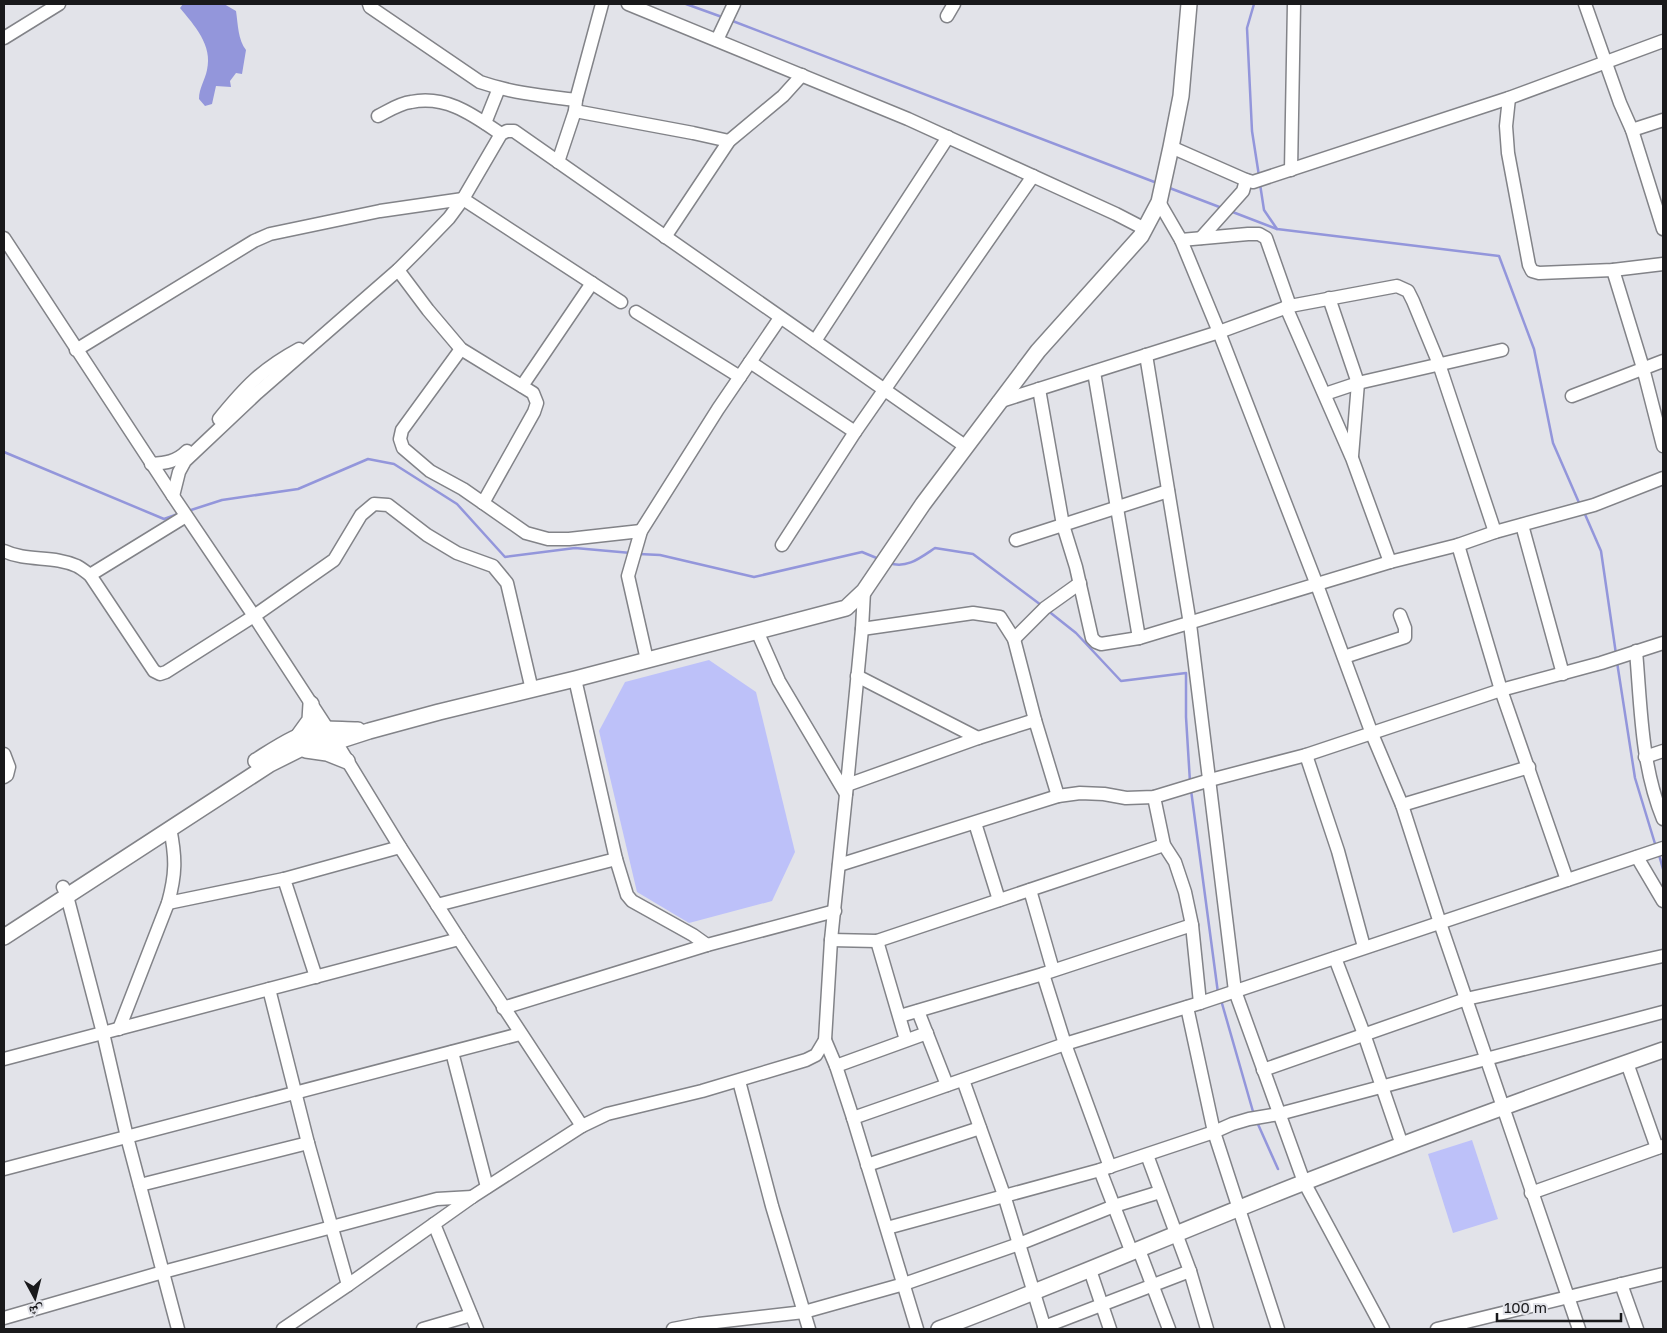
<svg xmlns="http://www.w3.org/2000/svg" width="1667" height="1333" font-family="'Golos Text','Noto Naskh Arabic',sans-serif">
  <rect width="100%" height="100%" fill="#e2e3e9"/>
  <g fill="#bdc1f9">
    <polygon points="709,660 756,692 795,852 772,901 689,923 637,892 599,731 625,682"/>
    <polygon points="1472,1140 1498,1219 1453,1233 1428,1154"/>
  </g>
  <path fill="#9396db" d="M183 4H224L236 11C238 24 238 40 246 50L242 74 236 73 230 81 231 87 216 86 212 104 205 106 199 99C199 88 205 80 207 70 213 45 194 25 180 8Z"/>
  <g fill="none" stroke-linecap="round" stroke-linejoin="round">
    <g stroke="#9396db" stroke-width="2.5">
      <polyline points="686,4 722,17"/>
      <polyline points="1254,4 1247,28 1252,131 1259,176"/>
      <polyline points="730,20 1157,183"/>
      <polyline points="1260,184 1264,210 1277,229"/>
      <polyline points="1167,187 1222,208"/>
      <polyline points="1230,211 1277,229 1499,256 1534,349 1553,443 1580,505"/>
      <polyline points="4,452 164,519 178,514"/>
      <polyline points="188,511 222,500 298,489 368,459 394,464 457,504 505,557 575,548 631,553"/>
      <polyline points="1584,512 1601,551 1616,654"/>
      <polyline points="639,554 660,555 754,577 862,552 879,559"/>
      <path d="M889 563C907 569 920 558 935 548L973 554 1041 605"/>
      <polyline points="1047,610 1076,633 1121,681 1186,673 1186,717 1190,782"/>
      <polyline points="1617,662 1635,778 1656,847"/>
      <polyline points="1191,790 1218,993"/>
      <polyline points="1659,855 1663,869"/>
      <polyline points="1221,1000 1254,1115"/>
      <polyline points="1257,1122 1278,1169"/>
    </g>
    <g stroke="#828388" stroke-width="15">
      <g id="minor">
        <path d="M369 4 370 7 480 82C512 93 543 96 576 100"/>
        <polyline points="628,4 908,119 1116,214 1145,229"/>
        <polyline points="1585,4 1620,103 1632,130 1663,229"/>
        <polyline points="947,16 954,4"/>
        <polyline points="4,38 59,4"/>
        <polyline points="717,40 734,4"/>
        <polyline points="1509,98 1506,126 1508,153 1529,265 1532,271 1539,273 1613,270 1663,264"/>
        <polyline points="575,111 693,133 729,141"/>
        <path d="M378 116C388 111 400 103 411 102 447 95 473 115 501 134"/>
        <polyline points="485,123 499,88"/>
        <polyline points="1632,130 1663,120"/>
        <polyline points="1171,147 1246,180 1253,182 1509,98 1663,41"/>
        <polyline points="558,162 575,111 576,100 602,4"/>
        <polyline points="1291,170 1294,4"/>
        <polyline points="1159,202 1181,240 1219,332 1317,585 1372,734 1402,805 1440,923 1579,1329"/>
        <polyline points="665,237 729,141 783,96 802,75"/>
        <polyline points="4,238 173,496 254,616 331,734 400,847 459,939 582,1126"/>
        <polyline points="1201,238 1243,191 1246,180"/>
        <polyline points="1181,240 1248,234 1259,234 1266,238 1290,306"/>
        <polyline points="398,270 428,310 461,349 533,393 537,403 534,412 483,503"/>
        <polyline points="1613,270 1643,368 1663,446"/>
        <polyline points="1329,298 1358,383 1352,456"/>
        <polyline points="1286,307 1352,458 1390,562"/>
        <polyline points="636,312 740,377"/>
        <polyline points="815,341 948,137"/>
        <polyline points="461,349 402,430 400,439 403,448 430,471 463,489 526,533 548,539 569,539 641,531"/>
        <polyline points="76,350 254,241 270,234 380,211 463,199 621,302"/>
        <polyline points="1146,355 1190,624 1235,991 1304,1182 1383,1329"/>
        <polyline points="750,362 855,432"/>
        <polyline points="1094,372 1139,638"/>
        <polyline points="522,386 592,283"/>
        <polyline points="1039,389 1063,525 1076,567 1092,638 1096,642 1101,644 1139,638 1390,562 1458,545 1495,532 1594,505 1663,478"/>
        <polyline points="1325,394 1358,383 1502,350"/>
        <polyline points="1572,396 1663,361"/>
        <polyline points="998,402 1219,332 1290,306 1397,286 1408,291 1413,301 1439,364 1495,532"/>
        <path d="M219 419C245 387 262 369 299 349"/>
        <path d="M151 464C166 463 176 462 187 451"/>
        <polyline points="173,496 179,472 185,461 257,393 398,270 420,248 449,218 463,199 501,134 507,131 514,131 965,446"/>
        <polyline points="1522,525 1563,674"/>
        <polyline points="1016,540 1168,491"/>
        <polyline points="782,545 855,432 1033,176"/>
        <polyline points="1458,545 1501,690 1567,880"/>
        <path d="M4 551C27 562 53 555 77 566 81 568 86 572 90 575L154 671 160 674 166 672 254 616 334 560 361 515 374 504 388 505 427 535 457 553 493 566 507 583 532 690"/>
        <polyline points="90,575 186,516"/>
        <polyline points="862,629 973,613 1000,617 1014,639 1035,720 1058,796"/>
        <polyline points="757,631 779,681 846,794"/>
        <polyline points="1014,639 1045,608 1080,583"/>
        <path d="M1636 651C1641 708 1641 765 1663 819"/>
        <polyline points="1344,657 1405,637 1405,628 1400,615"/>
        <polyline points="647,660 628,576 641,531 718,409 780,318"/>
        <polyline points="978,738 1035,720"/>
        <polyline points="4,754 9,767 7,775 4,777"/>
        <polyline points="1306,755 1338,851 1364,947"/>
        <polyline points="1645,757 1663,751"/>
        <polyline points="847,785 978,738 857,676"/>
        <polyline points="1154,797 1164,845 1175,862 1185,892 1192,925 1200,1003"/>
        <polyline points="1402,805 1529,767"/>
        <polyline points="975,823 999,900"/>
        <polyline points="1637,857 1663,901"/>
        <polyline points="616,859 627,895 632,901 693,935 707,945"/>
        <polyline points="839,865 1058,796 1080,793 1104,794 1126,798 1154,797 1210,780 1306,755 1501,690 1601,663 1663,643"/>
        <polyline points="63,887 67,896 103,1033 127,1137 178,1329"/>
        <polyline points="1030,890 1053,970"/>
        <polyline points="168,903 284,879"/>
        <polyline points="437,905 616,859 575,679"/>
        <polyline points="831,940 877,941 1164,845"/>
        <polyline points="877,941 906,1040"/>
        <polyline points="1335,958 1364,1034 1402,1145"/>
        <polyline points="1043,974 1065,1044 1110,1167"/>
        <polyline points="316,977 284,879 400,847"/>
        <polyline points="269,989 308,1143 348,1285"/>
        <polyline points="1187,1007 1214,1132 1278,1329"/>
        <polyline points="503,1008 707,945 835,911"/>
        <polyline points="918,1011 947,1085"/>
        <polyline points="900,1016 1043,974 1192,925"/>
        <path d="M119 1029 168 903C176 874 176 858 170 828"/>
        <polyline points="825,1040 836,1066 853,1118 917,1329"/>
        <polyline points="452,1052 487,1187"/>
        <polyline points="4,1059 459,939"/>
        <polyline points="1627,1063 1657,1148"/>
        <polyline points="836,1066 927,1033"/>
        <polyline points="1263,1070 1466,999 1663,956"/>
        <polyline points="963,1080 1004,1195 1045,1329"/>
        <polyline points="739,1081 772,1206 809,1329"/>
        <polyline points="853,1118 1065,1044 1200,1003 1663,848"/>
        <polyline points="1147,1155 1190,1271 1207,1329"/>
        <polyline points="867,1165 980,1128"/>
        <polyline points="4,1169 520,1034"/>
        <polyline points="1100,1170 1132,1253"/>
        <polyline points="140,1185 308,1143"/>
        <polyline points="1531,1193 1663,1146"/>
        <polyline points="434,1224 477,1329"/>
        <polyline points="887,1228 1100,1170 1214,1132 1232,1124 1249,1119 1279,1114 1663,1012"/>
        <polyline points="1139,1250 1169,1329"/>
        <polyline points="1090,1270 1110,1329"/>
        <polyline points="1621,1284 1637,1329"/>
        <polyline points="4,1318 163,1272 437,1199 472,1197"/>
        <polyline points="1044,1327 1190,1271"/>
        <polyline points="283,1329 348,1285 472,1197 582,1126 607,1114 702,1091 806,1060 816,1055 825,1040 831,940 847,785 862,629 864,591"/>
        <polyline points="423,1329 471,1315"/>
        <polyline points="673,1329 699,1324 804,1312 904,1284 1019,1244 1114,1206 1160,1192"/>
        <polyline points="1437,1329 1663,1274"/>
      </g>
    </g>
    <g stroke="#828388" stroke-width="18">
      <g id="major">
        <polyline points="297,738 310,720 311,704"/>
        <polyline points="306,750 327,753 347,761"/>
        <path d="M256 761C277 748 301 731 326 729 337 729 347 730 358 730"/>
        <polyline points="4,937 270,764 300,749 317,744 335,742 369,731 439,712 575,679 846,608 864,591 923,504 1038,351 1141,236 1159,202 1171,147 1181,96 1189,4"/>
        <path d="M939 1329C1062 1283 1182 1230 1305 1182 1423 1136 1543 1092 1663 1050"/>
      </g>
    </g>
    <use href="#minor" stroke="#fff" stroke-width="12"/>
    <use href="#major" stroke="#fff" stroke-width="15"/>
  </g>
  <rect width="1667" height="1333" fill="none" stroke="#19191b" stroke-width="10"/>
  <g transform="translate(35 1298) rotate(173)" stroke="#e2e3e9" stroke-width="4" paint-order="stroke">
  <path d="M0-4L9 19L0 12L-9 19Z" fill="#19191b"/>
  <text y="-8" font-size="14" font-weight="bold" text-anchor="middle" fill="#19191b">ش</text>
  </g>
  <path d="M1497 1313v8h124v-8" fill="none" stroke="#19191b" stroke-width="2.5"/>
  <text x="1504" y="1313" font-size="15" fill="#19191b" stroke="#e2e3e9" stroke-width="4" paint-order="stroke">100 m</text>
</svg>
